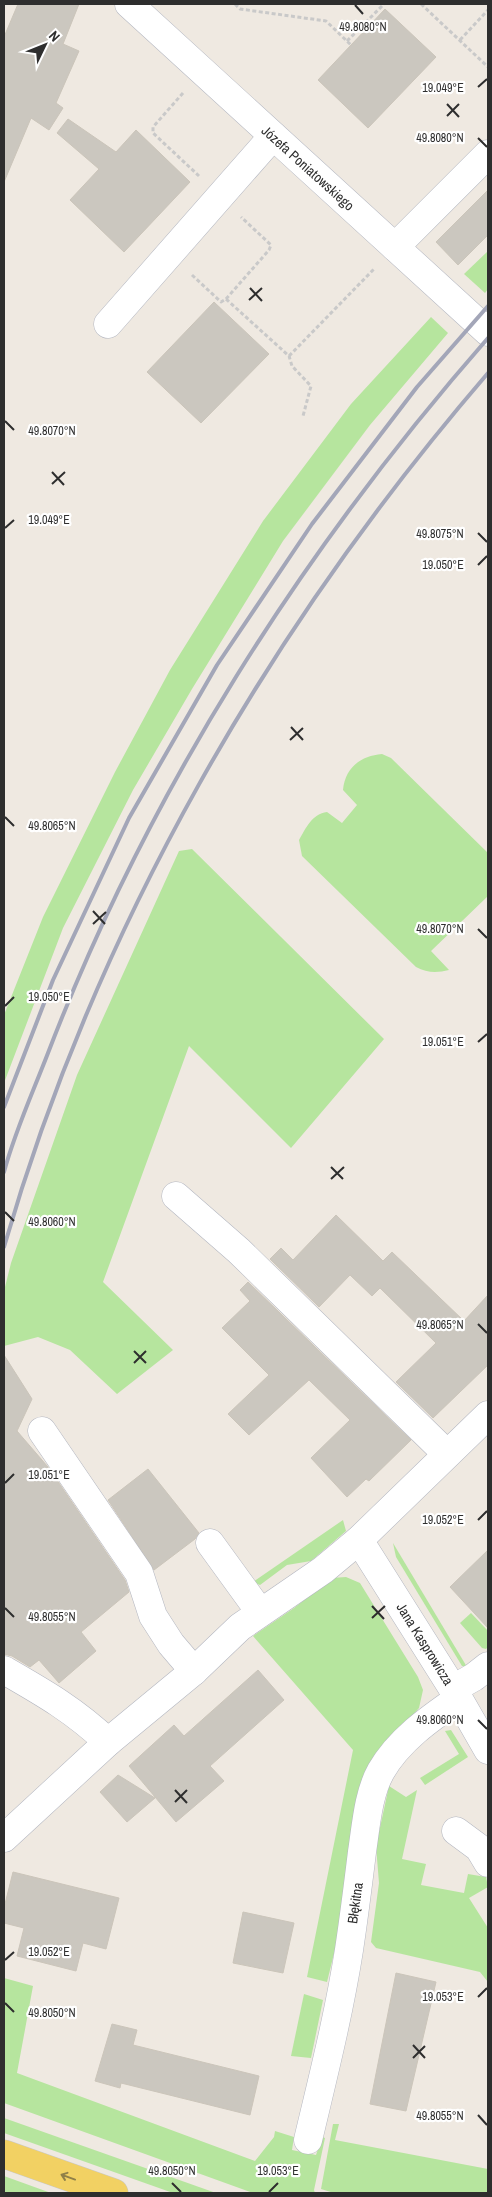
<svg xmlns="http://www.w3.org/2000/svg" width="492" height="2197" font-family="'Archivo Narrow',sans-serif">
  <rect width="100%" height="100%" fill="#efe9e1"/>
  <g fill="#b6e59e">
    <polygon points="488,251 488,289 485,293 464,274"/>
    <polygon points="431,317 448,333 370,425 283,541 192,689 133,790 63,928 4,1083 4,1015 43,917 115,772 170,670 263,521 351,404"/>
    <path d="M382 754 391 758 488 853V896L431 951 449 970C437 973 427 973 416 967L302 856 299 840C306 828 312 814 327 812L342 823 357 805 343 790C345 768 360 756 382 754Z"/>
    <polygon points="192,849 384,1039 291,1148 189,1046 103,1282 173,1350 117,1394 70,1350 38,1337 4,1346 4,1291 11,1263 77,1075 179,851"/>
    <polygon points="343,1520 346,1531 311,1561 287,1565 260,1585 253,1582"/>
    <polygon points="393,1543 467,1667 462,1666 396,1557"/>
    <polygon points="346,1577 360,1583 418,1677 423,1690 419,1708 374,1760 341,1925 327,1982 307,1977 353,1750 253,1636 294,1608 332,1578"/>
    <polygon points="471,1613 488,1631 488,1647 486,1649 482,1648 460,1623"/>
    <polygon points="451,1730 468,1757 425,1785 420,1778 459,1754 445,1731"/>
    <polygon points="389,1786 406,1797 417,1790 402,1859 426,1864 421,1885 464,1893 468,1874 486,1877 488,1887 469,1898 488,1928 488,1982 480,1972 376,1948 371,1942 379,1883 376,1846"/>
    <polygon points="4,1978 33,1986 17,2073 255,2161 274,2137 275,2131 294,2137 292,2150 316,2155 322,2137 325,2138 314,2190 315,2193 253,2193 4,2103"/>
    <polygon points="304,1994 323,2000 311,2058 291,2056"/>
    <polygon points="4,2118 216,2193 173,2193 4,2133"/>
    <polygon points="333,2124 339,2124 335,2140 488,2169 488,2193 334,2193 321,2189"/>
    <polygon points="4,2176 51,2193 4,2193"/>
  </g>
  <g fill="#cbc7bf" stroke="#cbc5ba">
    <polygon points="18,4 79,4 63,44 79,51 56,103 63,108 49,130 31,118 4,182 4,37"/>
    <polygon points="385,9 436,57 368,128 318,80"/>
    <polygon points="68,119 116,152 136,130 190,182 124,252 70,200 99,169 57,133"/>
    <polygon points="488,190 488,235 458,265 436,242"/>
    <polygon points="214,302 269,354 201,423 147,372"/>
    <polygon points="336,1215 383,1261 392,1252 464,1321 488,1295 488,1365 433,1418 396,1382 436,1343 380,1288 372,1296 350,1275 319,1307 270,1259 281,1248 293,1260"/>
    <polygon points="248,1282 411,1440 369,1481 366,1479 347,1497 311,1458 350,1420 309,1380 249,1435 228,1414 269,1375 222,1328 250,1301 240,1290"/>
    <polygon points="4,1355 32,1399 17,1431 48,1467 125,1580 129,1592 81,1632 96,1651 59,1683 39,1660 30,1667 12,1656 4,1654"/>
    <polygon points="148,1469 199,1533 195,1539 154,1570 108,1500"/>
    <polygon points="488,1550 488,1628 450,1587"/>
    <polygon points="258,1670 284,1700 210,1766 224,1781 176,1822 129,1766 174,1725 184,1736"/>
    <polygon points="118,1775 155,1798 127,1822 100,1792"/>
    <polygon points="13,1872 119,1898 106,1949 83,1943 76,1971 17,1956 24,1928 4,1923 4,1908"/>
    <polygon points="243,1912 294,1923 283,1973 233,1963"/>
    <polygon points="396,1973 436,1982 406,2111 370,2104"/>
    <polygon points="112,2024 137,2030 133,2045 259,2076 250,2115 121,2083 120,2088 95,2081"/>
  </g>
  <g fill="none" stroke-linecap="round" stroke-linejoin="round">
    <g stroke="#b4b7c1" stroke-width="29">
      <g id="minor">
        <polyline points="129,4 488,332"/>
        <polyline points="395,247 488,154"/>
        <polyline points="108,324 273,136"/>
        <polyline points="176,1196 239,1251 447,1454"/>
        <polyline points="42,1431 139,1573 153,1616 171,1644 194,1671"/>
        <polyline points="359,1540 453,1689 488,1750"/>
        <polyline points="210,1543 260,1612"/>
        <path d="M4 1670C44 1693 74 1710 108 1742"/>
        <polyline points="453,1689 474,1677 488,1666"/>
        <polyline points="456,1831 479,1848 488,1863"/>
        <polyline points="4,1838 108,1742 194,1671 240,1627 323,1570 359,1540 488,1415"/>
        <path d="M308 2140C323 2077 339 2014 349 1950 354 1917 358 1885 362 1852 366 1826 368 1794 381 1771 399 1740 429 1719 458 1699"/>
      </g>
    </g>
    <g stroke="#c9c9c9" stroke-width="29">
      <polyline id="major" points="4,2154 114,2193"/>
    </g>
    <g stroke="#c9c9c9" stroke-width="3" stroke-dasharray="4 2.5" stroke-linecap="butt">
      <polyline points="235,4 240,9 326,21 351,45"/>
      <polyline points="421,4 488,67"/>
      <polyline points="460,40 488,10"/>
      <polyline points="347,41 384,4"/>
      <polyline points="183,93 153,127 153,133 199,176"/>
      <polyline points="192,275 221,302 226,299 289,356 292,366 311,386 303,416"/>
      <polyline points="226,299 269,250 271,245 241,217"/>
      <polyline points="289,356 374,269"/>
    </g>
    <use href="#minor" stroke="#fff" stroke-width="28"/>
    <use href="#major" stroke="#f2d163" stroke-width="28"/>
    <g stroke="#a3a6b8" stroke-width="4">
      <polyline points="4,1107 53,980 129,818 217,665 312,524 417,387 488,306"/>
      <path d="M4 1172C15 1131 33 1092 48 1053 149 790 303 549 488 338"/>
      <path d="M4 1247C97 925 270 626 488 373"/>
    </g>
  </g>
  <defs><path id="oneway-shaft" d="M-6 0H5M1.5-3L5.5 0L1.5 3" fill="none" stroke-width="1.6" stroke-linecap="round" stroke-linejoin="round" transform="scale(1.25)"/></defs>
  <use stroke="#908048" href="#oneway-shaft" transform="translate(68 2177) rotate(-160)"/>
  <path fill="none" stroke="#2e2e2e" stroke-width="2" d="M355 5 363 14M478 87 487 79M447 104 459 117M447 116 459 104M478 138 487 147M250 288 262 301M249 300 262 288M5 421 14 430M52 472 64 485M52 484 65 472M5 528 14 520M478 533 487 542M478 565 487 556M291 727 303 740M290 740 303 728M5 817 14 826M93 911 105 924M93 924 106 912M478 929 487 938M5 1006 14 997M478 1042 487 1034M331 1167 343 1179M331 1179 344 1167M5 1212 14 1221M478 1324 487 1333M134 1351 146 1363M134 1363 146 1351M5 1483 14 1474M478 1520 487 1511M372 1606 384 1619M5 1608 14 1617M372 1618 385 1606M478 1720 487 1729M175 1790 187 1803M175 1802 187 1790M5 1960 14 1952M478 1997 487 1988M5 2003 14 2012M413 2045 425 2058M413 2058 425 2046M478 2115 487 2125M172 2183 181 2192M269 2192 278 2183"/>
  <g text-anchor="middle" stroke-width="4.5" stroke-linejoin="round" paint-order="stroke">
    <g font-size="14" fill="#2e2e2e" stroke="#fff">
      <text transform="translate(308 168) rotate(42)" y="5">Józefa Poniatowskiego</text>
      <text transform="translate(425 1644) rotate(58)" y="5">Jana Kasprowicza</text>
      <text transform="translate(355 1903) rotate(-82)" y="5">Błękitna</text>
    </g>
  </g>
  <g font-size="12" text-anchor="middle" fill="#2e2e2e" stroke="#fff" stroke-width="4.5" stroke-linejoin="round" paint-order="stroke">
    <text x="363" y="31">49.8080°N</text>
    <text x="443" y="92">19.049°E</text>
    <text x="440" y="142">49.8080°N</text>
    <text x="52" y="435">49.8070°N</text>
    <text x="49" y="524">19.049°E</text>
    <text x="440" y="538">49.8075°N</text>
    <text x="443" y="569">19.050°E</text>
    <text x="52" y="830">49.8065°N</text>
    <text x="440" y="933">49.8070°N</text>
    <text x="49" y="1001">19.050°E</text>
    <text x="443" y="1046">19.051°E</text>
    <text x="52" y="1226">49.8060°N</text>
    <text x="440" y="1329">49.8065°N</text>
    <text x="49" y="1479">19.051°E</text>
    <text x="443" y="1524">19.052°E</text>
    <text x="52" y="1621">49.8055°N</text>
    <text x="440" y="1724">49.8060°N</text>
    <text x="49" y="1956">19.052°E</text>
    <text x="443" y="2001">19.053°E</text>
    <text x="52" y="2017">49.8050°N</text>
    <text x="440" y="2120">49.8055°N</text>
    <text x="172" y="2175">49.8050°N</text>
    <text x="278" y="2175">19.053°E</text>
  </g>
  <rect width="492" height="2197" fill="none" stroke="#2e2e2e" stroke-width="10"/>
  <g transform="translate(45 45) rotate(47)" stroke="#ffffff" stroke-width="4" paint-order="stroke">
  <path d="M0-4L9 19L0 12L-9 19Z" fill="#2e2e2e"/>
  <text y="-8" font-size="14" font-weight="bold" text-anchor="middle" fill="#2e2e2e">N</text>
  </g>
</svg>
